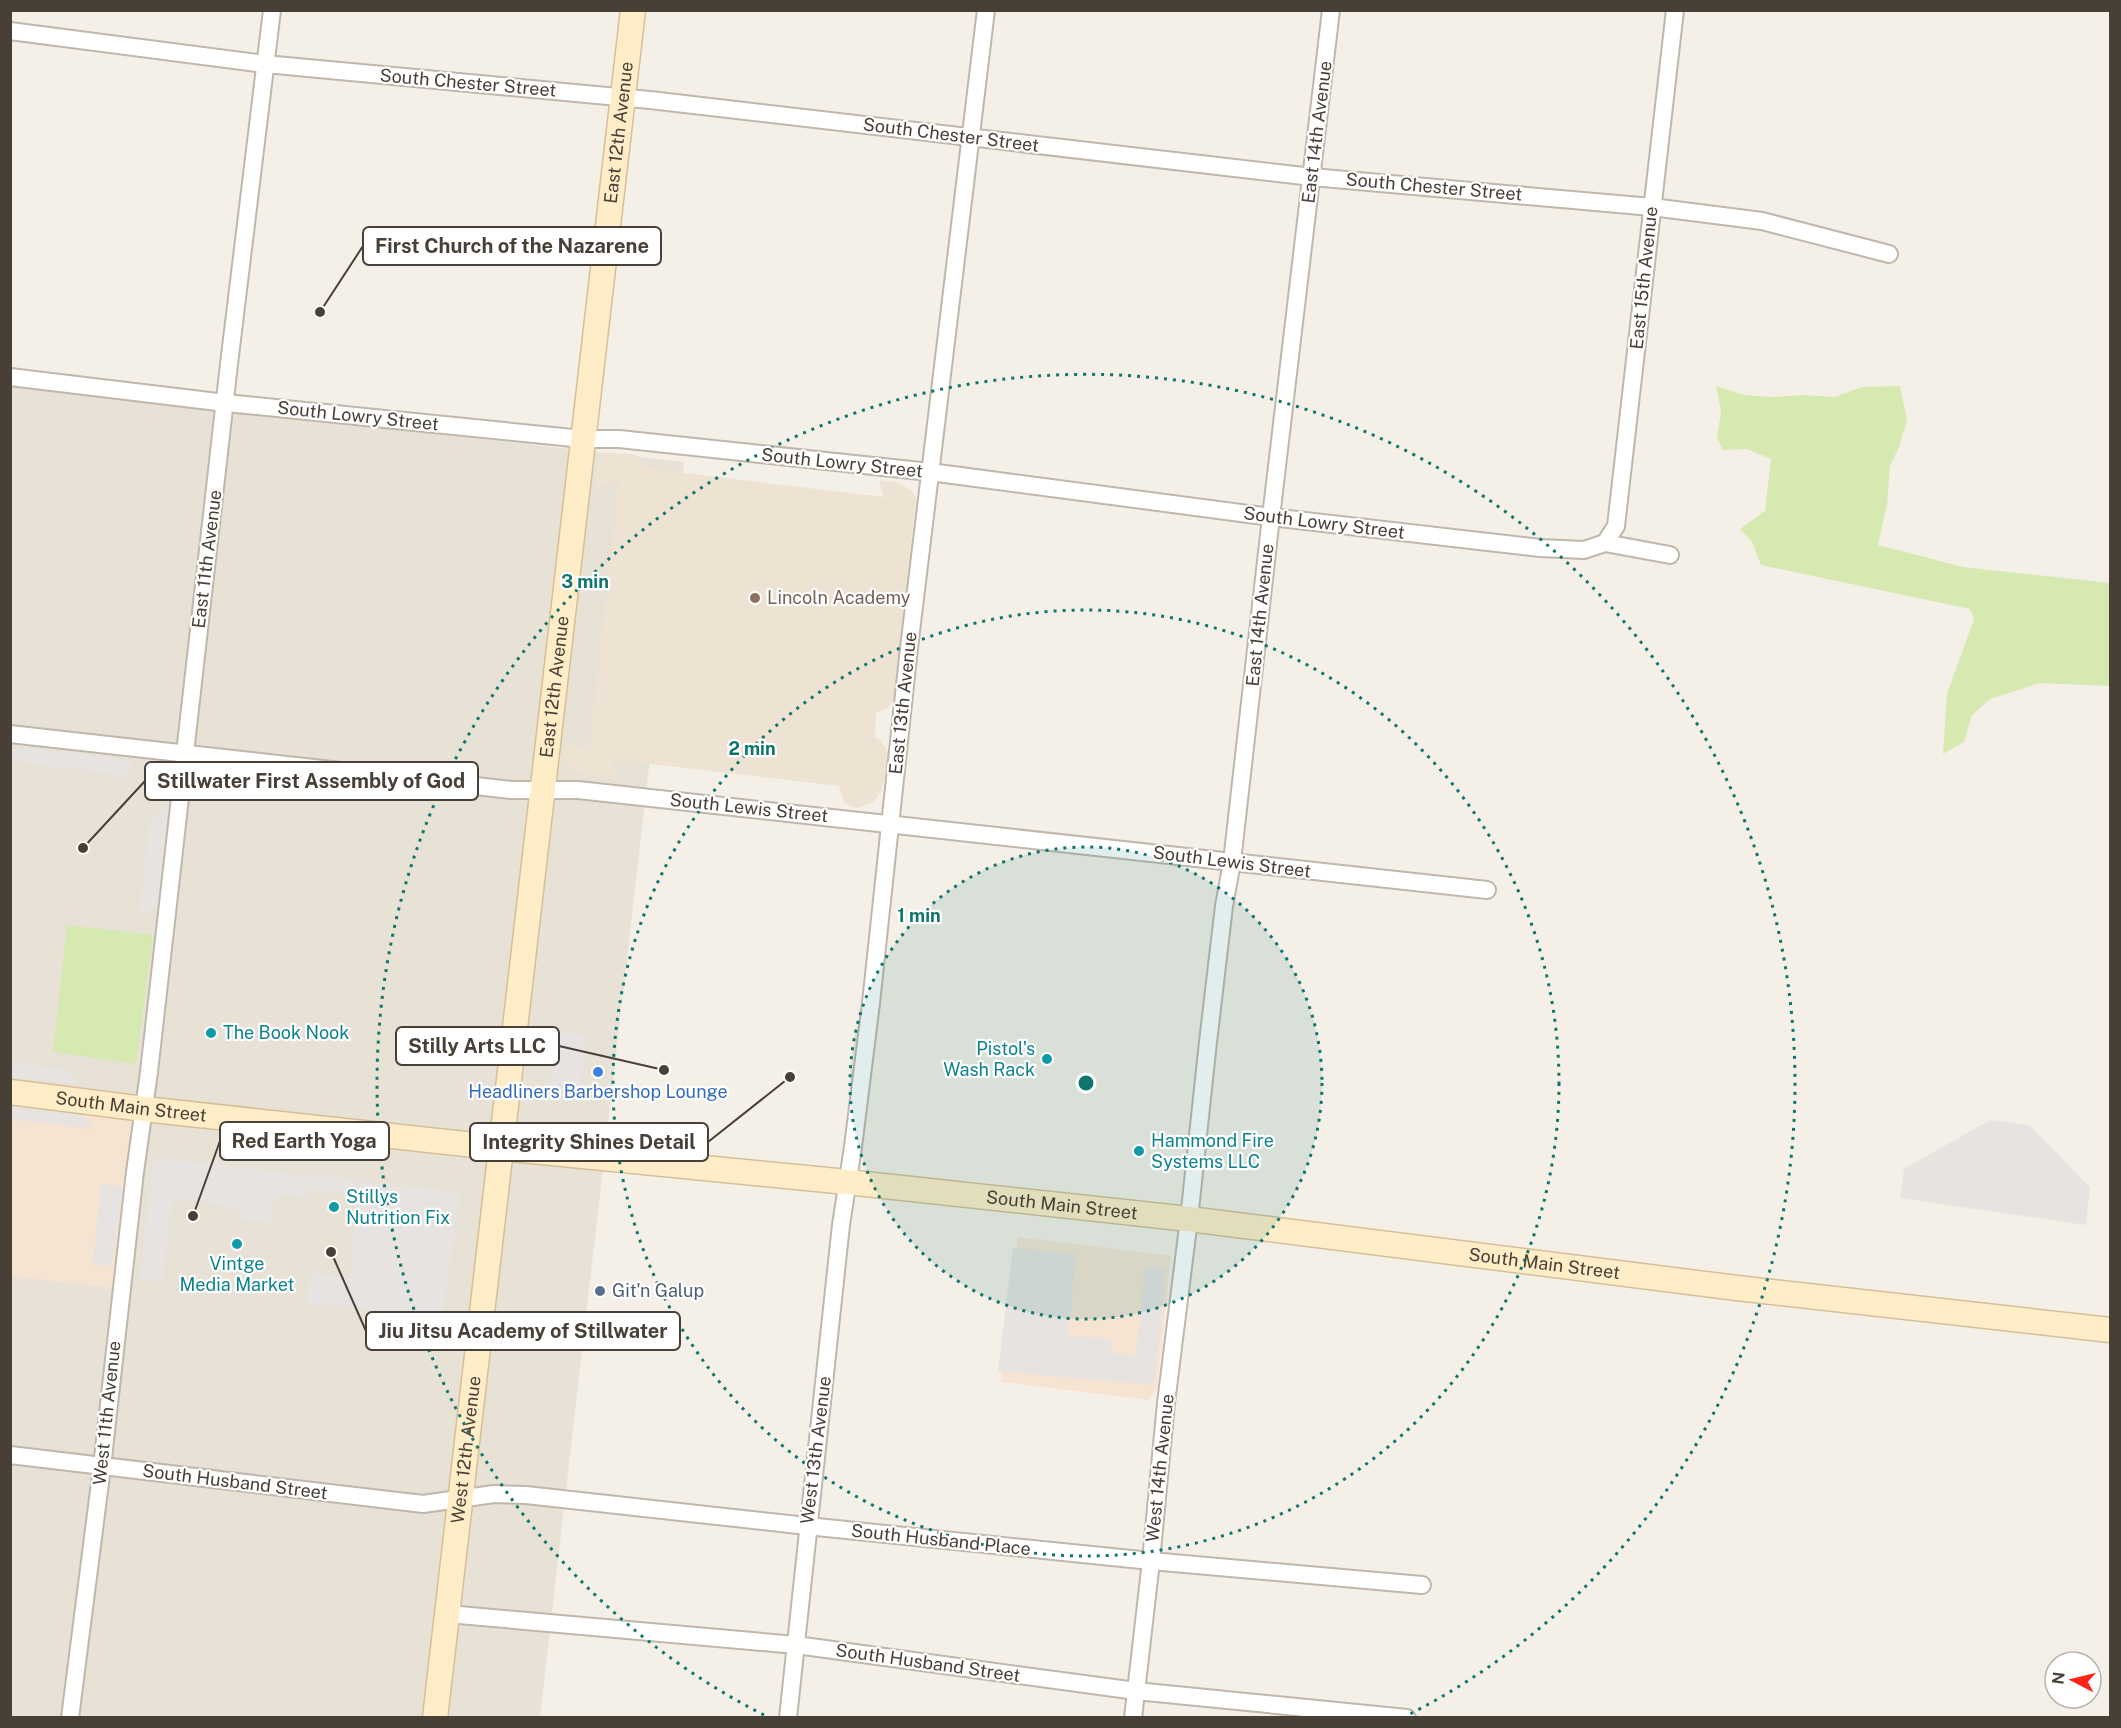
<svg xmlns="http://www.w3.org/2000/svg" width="2121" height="1728" font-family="'Public Sans',sans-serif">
  <rect width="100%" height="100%" fill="#f4f0e8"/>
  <polygon fill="#e8e1d6" points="11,386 684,462 540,1717 11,1718"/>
  <g fill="#f6e4d3">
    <polygon points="11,1090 146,1109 120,1289 11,1276"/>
    <polygon points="1018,1237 1171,1256 1157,1388 1149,1400 1001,1382"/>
  </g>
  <polygon fill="#eee3d2" points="612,453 633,454 640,460 642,468 884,497 879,482 881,480 900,483 913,492 916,499 894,697 889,708 876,712 875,737 880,740 885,747 889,756 888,765 882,789 876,799 872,803 858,808 849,806 844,802 839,786 618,760 610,763 616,777 615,780 569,770 562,758 565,743 589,749 619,479 595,489 595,475 600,460"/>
  <g fill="#d5e9b1">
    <polygon points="1716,386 1744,395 1773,397 1803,395 1835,397 1862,387 1900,386 1907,420 1899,447 1890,466 1887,505 1878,545 1963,567 2110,583 2110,686 2040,683 1990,699 1972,715 1964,742 1943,754 1947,694 1974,619 1970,609 1761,565 1752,542 1740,529 1765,511 1771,459 1747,449 1723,450 1717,438 1721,412"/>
    <polygon points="67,925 153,935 136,1064 53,1052"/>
  </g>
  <g fill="#e6e3e0">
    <polygon points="11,746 132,760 130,776 11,761"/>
    <polygon points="169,804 158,908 139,915 150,817"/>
    <polygon points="555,1032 586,1036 578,1104 548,1100"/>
    <polygon points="11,1063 69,1070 76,1084 11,1077"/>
    <polygon points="11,1097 76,1105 93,1129 11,1119"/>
    <polygon points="1990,1120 2029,1125 2090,1187 2086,1225 1900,1198 1904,1169"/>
    <polygon points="154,1158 313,1176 309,1198 279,1194 273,1204 272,1223 240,1219 241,1208 179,1199 174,1201 171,1207 162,1283 140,1280"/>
    <polygon points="315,1175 358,1180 356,1194 313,1190"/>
    <polygon points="360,1181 443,1190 460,1194 442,1319 346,1307"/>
    <polygon points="101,1184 123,1187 111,1266 93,1264"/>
    <polygon points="1013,1248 1076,1254 1068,1336 1111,1339 1111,1353 1136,1356 1145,1266 1166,1268 1154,1385 998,1371"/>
    <polygon points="310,1273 348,1278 345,1307 306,1303"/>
  </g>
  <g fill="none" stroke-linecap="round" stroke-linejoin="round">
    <g stroke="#c0b7ab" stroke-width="20">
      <g id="street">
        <polyline points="10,31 265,64 650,100 1312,177 1652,207 1762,221 1889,254"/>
        <polyline points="10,377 226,403 583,439 619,439 930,472 1271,517 1540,548 1584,550 1605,543 1670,555"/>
        <polyline points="1605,543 1616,526 1675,10"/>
        <polyline points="10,734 511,790 578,790 1487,890"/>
        <polyline points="10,1455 423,1504 494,1494 526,1495 807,1526 1151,1561 1422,1585"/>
        <polyline points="448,1614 796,1645 1136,1691 1407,1718"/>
        <polyline points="70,1718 102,1467 135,1172 149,1072 229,364 272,10"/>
        <polyline points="788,1718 841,1225 853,1147 871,1003 909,648 986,10"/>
        <polyline points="1133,1718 1151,1561 1166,1403 1189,1219 1208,1042 1224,906 1232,862 1271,517 1331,10"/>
      </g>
    </g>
    <g stroke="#d5bf98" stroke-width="27">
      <g id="secondary">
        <path id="s1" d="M10 1092 144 1109 502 1148 847 1182 1189 1219 1737 1288 2110 1330"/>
        <path id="s2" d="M435 1718 633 10"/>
      </g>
    </g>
    <use href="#street" stroke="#fff" stroke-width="16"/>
    <use href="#secondary" stroke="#ffedc8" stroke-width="24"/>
  </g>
  <circle cx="1086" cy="1083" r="236" fill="#0f766e" fill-opacity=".12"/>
  <g fill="none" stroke="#0f766e" stroke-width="3" stroke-dasharray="3 6">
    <circle cx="1086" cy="1083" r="236"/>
    <circle cx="1086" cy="1083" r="473"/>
    <path d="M764 1715A709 709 0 1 1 1408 1715"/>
  </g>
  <circle fill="#8d6e63" stroke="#fff" stroke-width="2" cx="755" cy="598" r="6"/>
  <g fill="#0f9aa8" stroke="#fff" stroke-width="2">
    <circle cx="211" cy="1033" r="6"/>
    <circle cx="1047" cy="1059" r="6"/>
    <circle cx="1139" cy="1151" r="6"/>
    <circle cx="334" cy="1207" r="6"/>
    <circle cx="237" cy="1244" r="6"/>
  </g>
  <circle fill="#3f7fe0" stroke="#fff" stroke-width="2" cx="598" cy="1072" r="6"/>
  <circle fill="#5c6f8a" stroke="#fff" stroke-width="2" cx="600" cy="1291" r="6"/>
  <g text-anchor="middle" stroke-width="4.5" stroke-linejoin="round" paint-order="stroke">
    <g font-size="18" fill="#484037" stroke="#fff">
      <text transform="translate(468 83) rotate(5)" y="6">South Chester Street</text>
      <text dy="6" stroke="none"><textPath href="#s2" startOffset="1596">East 12th Avenue</textPath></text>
      <text transform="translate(1317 132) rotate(-83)" y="6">East 14th Avenue</text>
      <text transform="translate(951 135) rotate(7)" y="6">South Chester Street</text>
      <text transform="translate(1434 187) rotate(5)" y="6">South Chester Street</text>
      <text transform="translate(1644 278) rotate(-84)" y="6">East 15th Avenue</text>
      <text transform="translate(358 416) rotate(6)" y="6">South Lowry Street</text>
      <text transform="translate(842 463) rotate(6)" y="6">South Lowry Street</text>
      <text transform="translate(1324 523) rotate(7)" y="6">South Lowry Street</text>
      <text transform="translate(207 559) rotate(-83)" y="6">East 11th Avenue</text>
      <text transform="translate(1260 615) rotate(-84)" y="6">East 14th Avenue</text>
      <text dy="6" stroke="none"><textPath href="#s2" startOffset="1038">East 12th Avenue</textPath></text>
      <text transform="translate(903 703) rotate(-84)" y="6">East 13th Avenue</text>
      <text transform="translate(749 808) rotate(6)" y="6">South Lewis Street</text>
      <text transform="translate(1232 862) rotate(7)" y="6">South Lewis Street</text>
      <text dy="6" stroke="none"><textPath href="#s1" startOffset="122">South Main Street</textPath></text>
      <text dy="6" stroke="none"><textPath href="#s1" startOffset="1058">South Main Street</textPath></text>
      <text dy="6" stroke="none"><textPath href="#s1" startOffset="1544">South Main Street</textPath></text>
      <text transform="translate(107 1413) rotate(-84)" y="6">West 11th Avenue</text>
      <text dy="6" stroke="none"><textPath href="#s2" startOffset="270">West 12th Avenue</textPath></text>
      <text transform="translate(816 1450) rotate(-83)" y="6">West 13th Avenue</text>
      <text transform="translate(1160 1468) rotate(-84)" y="6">West 14th Avenue</text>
      <text transform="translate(235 1482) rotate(7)" y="6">South Husband Street</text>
      <text transform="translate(941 1540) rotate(6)" y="6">South Husband Place</text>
      <text transform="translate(928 1663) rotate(8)" y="6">South Husband Street</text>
    </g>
    <g font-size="18" fill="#785e54" stroke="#fff" text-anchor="start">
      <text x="767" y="604">Lincoln Academy</text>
    </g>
    <g font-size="18" fill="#0d838f" stroke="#fff" text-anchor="start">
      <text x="223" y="1039">The Book Nook</text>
      <text x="1035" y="1055" text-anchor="end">Pistol's<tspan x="1035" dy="21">Wash Rack</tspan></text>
      <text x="1151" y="1147">Hammond Fire<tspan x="1151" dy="21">Systems LLC</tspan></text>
      <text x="346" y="1203">Stillys<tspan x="346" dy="21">Nutrition Fix</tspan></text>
      <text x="237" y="1270" text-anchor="middle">Vintge<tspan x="237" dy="21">Media Market</tspan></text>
    </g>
    <g font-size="18" fill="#366cbe" stroke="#fff">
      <text x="598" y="1098">Headliners Barbershop Lounge</text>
    </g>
    <g font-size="18" fill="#4e5e75" stroke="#fff" text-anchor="start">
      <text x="612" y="1297">Git'n Galup</text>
    </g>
  </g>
  <circle cx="1086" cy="1083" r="9" fill="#0f766e" stroke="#fff" stroke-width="3"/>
  <g font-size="18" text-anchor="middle" font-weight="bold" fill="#0f766e" stroke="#fff" stroke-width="4.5" stroke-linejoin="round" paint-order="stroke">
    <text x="585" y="588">3 min</text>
    <text x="752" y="755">2 min</text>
    <text x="919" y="922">1 min</text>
  </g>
  <path fill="none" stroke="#484037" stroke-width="2" d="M320 312L363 246M83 848L145 781M664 1070L559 1046M193 1216L220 1141M790 1077L708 1142M331 1252L366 1331"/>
  <g fill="#484037" stroke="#fff" stroke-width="2">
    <circle cx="320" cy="312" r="6"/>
    <circle cx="83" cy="848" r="6"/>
    <circle cx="664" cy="1070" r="6"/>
    <circle cx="193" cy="1216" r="6"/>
    <circle cx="790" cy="1077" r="6"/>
    <circle cx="331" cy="1252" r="6"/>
  </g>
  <g fill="#fff" stroke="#484037" stroke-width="2">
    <rect x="363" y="227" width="298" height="38" rx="6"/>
    <rect x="145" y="762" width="333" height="38" rx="6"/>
    <rect x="396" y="1027" width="163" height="38" rx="6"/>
    <rect x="220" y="1122" width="169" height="38" rx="6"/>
    <rect x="470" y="1123" width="238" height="38" rx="6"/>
    <rect x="366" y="1312" width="314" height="38" rx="6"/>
  </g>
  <g font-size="20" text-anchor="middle" font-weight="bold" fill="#484037">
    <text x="512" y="253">First Church of the Nazarene</text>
    <text x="311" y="788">Stillwater First Assembly of God</text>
    <text x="477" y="1053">Stilly Arts LLC</text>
    <text x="304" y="1148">Red Earth Yoga</text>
    <text x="589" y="1149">Integrity Shines Detail</text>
    <text x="523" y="1338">Jiu Jitsu Academy of Stillwater</text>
  </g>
  <rect width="2121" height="1728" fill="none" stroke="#484037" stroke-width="24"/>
  <g transform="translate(2073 1680) rotate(277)"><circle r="28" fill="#ffffff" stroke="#b6b3af" stroke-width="1.5"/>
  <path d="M0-4.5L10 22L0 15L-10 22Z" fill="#fe2416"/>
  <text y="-9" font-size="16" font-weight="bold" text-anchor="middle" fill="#484037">N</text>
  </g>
</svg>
